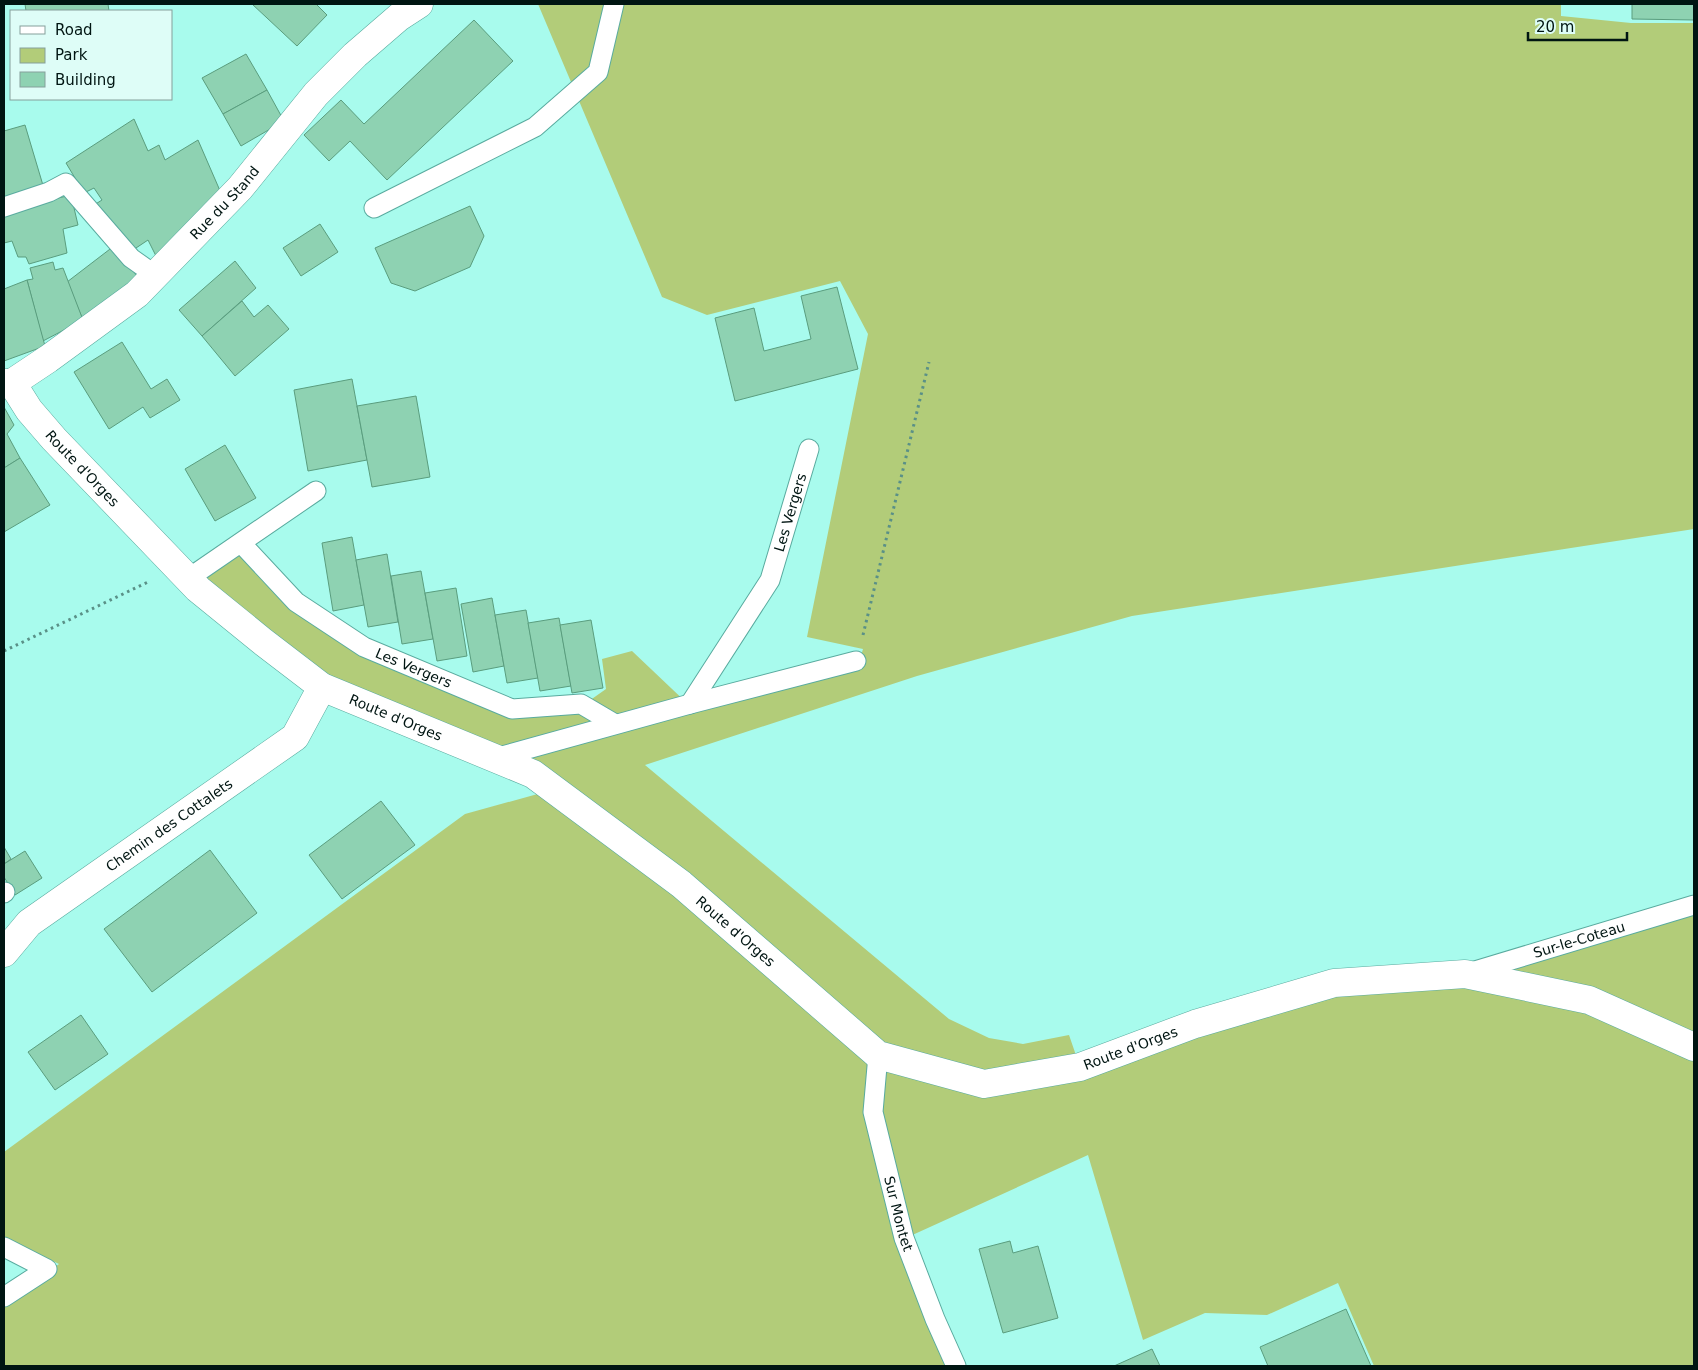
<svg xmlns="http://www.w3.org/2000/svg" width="1698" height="1370" font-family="'DejaVu Sans',sans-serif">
  <rect width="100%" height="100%" fill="#a8fbed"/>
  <g fill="#b2cc79">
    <polygon points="538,4 1561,4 1561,16 1631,23 1694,23 1694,529 1132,616 917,676 645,765 949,1019 989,1038 1023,1044 1069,1035 1079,1064 984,1082 878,1053 536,770 324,679 194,579 240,548 294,606 510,715 579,708 606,689 602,659 632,651 691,707 859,663 863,649 807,637 868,334 840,281 707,315 662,297"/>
    <polygon points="552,790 875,1055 869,1112 954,1366 4,1366 4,1305 59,1264 4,1237 4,1152 465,814"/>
    <polygon points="1694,908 1694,1366 1374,1366 1338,1283 1267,1315 1205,1313 1143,1340 1088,1155 908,1237 876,1111 880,1059 984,1087 1334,986 1464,976"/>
  </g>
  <g fill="#8ed2b2" stroke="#5a9d7e">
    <polygon points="25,4 108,4 109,11 26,11"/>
    <polygon points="252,4 316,4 327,15 297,46"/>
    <polygon points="1632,4 1694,4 1694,20 1632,19"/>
    <polygon points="474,20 513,61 387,180 350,141 329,161 304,135 341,100 364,124"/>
    <polygon points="246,54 267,90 223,114 202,78"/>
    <polygon points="267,90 284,121 241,146 223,114"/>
    <polygon points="134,119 148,151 159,145 165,160 198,140 221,193 156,256 148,240 130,252 94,205 102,200 94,188 84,193 66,163"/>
    <polygon points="25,125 45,192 4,203 4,131"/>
    <polygon points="71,195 78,225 63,229 67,253 29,264 26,257 18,257 12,241 4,243 4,211"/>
    <polygon points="470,206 484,236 470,267 415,291 391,283 375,248"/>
    <polygon points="320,224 338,252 301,276 283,248"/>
    <polygon points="114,246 137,276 83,320 67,282"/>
    <polygon points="235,261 256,288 202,336 179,310"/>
    <polygon points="53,262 55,270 63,268 83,320 43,341 27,280 33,279 30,268"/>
    <polygon points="27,280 45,346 4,361 4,289"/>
    <polygon points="837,287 858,369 735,401 715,318 754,308 764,351 811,339 801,296"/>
    <polygon points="242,301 254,317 268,305 289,329 235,376 202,336"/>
    <polygon points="122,342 151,389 167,379 180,400 150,418 143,407 109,429 74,372"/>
    <polygon points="352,379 367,460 308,471 294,390"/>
    <polygon points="416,396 430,477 372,487 357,406"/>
    <polygon points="4,407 14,425 7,434 20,458 4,468"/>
    <polygon points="225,445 256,498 215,521 185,469"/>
    <polygon points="20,458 50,505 4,532 4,468"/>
    <polygon points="352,537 364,605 333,611 322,543"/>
    <polygon points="387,554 398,622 368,627 356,560"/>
    <polygon points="421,571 433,639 402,644 391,576"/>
    <polygon points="456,588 467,656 437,661 425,593"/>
    <polygon points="492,598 504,666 473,672 461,604"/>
    <polygon points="526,610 538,678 507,683 495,615"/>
    <polygon points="559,618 571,686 540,691 528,623"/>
    <polygon points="591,620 603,688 572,693 560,625"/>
    <polygon points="381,801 415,845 342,899 309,855"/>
    <polygon points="4,847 11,859 4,864"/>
    <polygon points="210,850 257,913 152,992 104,929"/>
    <polygon points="25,851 42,878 15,895 4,877 4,864"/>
    <polygon points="81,1015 108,1054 55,1090 28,1052"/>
    <polygon points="1010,1241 1013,1253 1038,1246 1058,1318 1003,1333 979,1249"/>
    <polygon points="1346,1309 1371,1366 1268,1366 1260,1347"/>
    <polygon points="1152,1349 1160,1366 1114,1366"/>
  </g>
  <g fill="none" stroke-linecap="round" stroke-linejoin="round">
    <g stroke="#59ab9f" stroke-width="21">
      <g id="service">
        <polyline points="4,207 49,192 66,183 131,258 155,275"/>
        <polyline points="374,208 535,127 598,72 614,4"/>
        <path id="s1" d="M241 543 296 602 364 647 512 709 581 704 615 724"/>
        <polyline points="189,578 316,491"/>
        <path id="s2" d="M690 704 770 580 809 449"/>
        <polyline points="495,758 690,704 856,661"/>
        <polyline points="4,893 5,892"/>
        <path id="s3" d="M1468 973 1694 905"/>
        <path id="s4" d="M878 1055 873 1112 904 1238 935 1319 956 1366"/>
        <polyline points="4,1247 47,1269 4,1297"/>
      </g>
    </g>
    <g stroke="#59ab9f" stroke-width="29">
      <g id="minor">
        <path id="s5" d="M12 383 48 359 137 294 240 188 316 94 355 55 399 17 419 4"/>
        <path id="s6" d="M4 953 29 923 295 737 322 687"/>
      </g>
    </g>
    <g stroke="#59ab9f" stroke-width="29">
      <g id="tertiary">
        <path id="s7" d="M4 383H12L29 410 54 439 198 589 262 641 322 687 533 774 681 884 878 1055 984 1084 1080 1067 1195 1024 1334 983 1465 974 1589 1000 1694 1047"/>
      </g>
    </g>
    <g stroke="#5a9087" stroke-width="3" stroke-dasharray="2.5 4" stroke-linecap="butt">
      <polyline points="863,635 929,362"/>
      <polyline points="4,651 148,582"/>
    </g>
    <use href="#service" stroke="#fff" stroke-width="19"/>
    <use href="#minor" stroke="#fff" stroke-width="28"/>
    <use href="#tertiary" stroke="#fff" stroke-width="28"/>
  </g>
  <g text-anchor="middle" stroke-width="4.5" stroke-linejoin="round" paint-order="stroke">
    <g font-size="14" fill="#001512" stroke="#defdf7">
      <text dy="5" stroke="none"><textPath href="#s5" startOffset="280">Rue du Stand</textPath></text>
      <text dy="5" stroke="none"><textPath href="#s7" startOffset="119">Route d'Orges</textPath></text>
      <text dy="5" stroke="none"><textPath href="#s2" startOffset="218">Les Vergers</textPath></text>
      <text dy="5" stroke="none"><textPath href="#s1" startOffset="216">Les Vergers</textPath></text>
      <text dy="5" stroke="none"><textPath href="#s7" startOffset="524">Route d'Orges</textPath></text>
      <text dy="5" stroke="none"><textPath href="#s6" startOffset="210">Chemin des Cottalets</textPath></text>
      <text dy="5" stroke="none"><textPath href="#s7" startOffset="929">Route d'Orges</textPath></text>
      <text dy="5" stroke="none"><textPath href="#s3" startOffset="116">Sur-le-Coteau</textPath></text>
      <text dy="5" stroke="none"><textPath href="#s7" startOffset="1379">Route d'Orges</textPath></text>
      <text dy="5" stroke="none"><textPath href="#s4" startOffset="162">Sur Montet</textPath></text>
    </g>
  </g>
  <rect width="1698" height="1370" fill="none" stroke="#001512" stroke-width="10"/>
  <rect x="10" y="10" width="162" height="90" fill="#defdf7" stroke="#85a09b"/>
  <rect x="20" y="26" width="25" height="8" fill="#ffffff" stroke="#85a09b"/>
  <text x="55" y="35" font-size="15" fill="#001512">Road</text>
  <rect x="20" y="48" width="25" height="15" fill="#b2cc79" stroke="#85a09b"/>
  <text x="55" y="60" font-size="15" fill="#001512">Park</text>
  <rect x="20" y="72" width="25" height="15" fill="#8ed2b2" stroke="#85a09b"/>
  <text x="55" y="85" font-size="15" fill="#001512">Building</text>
  <path d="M1528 32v8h99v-8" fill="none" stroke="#001512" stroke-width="2.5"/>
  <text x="1536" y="32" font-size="15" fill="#001512" stroke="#defdf7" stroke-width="4" paint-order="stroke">20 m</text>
</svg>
